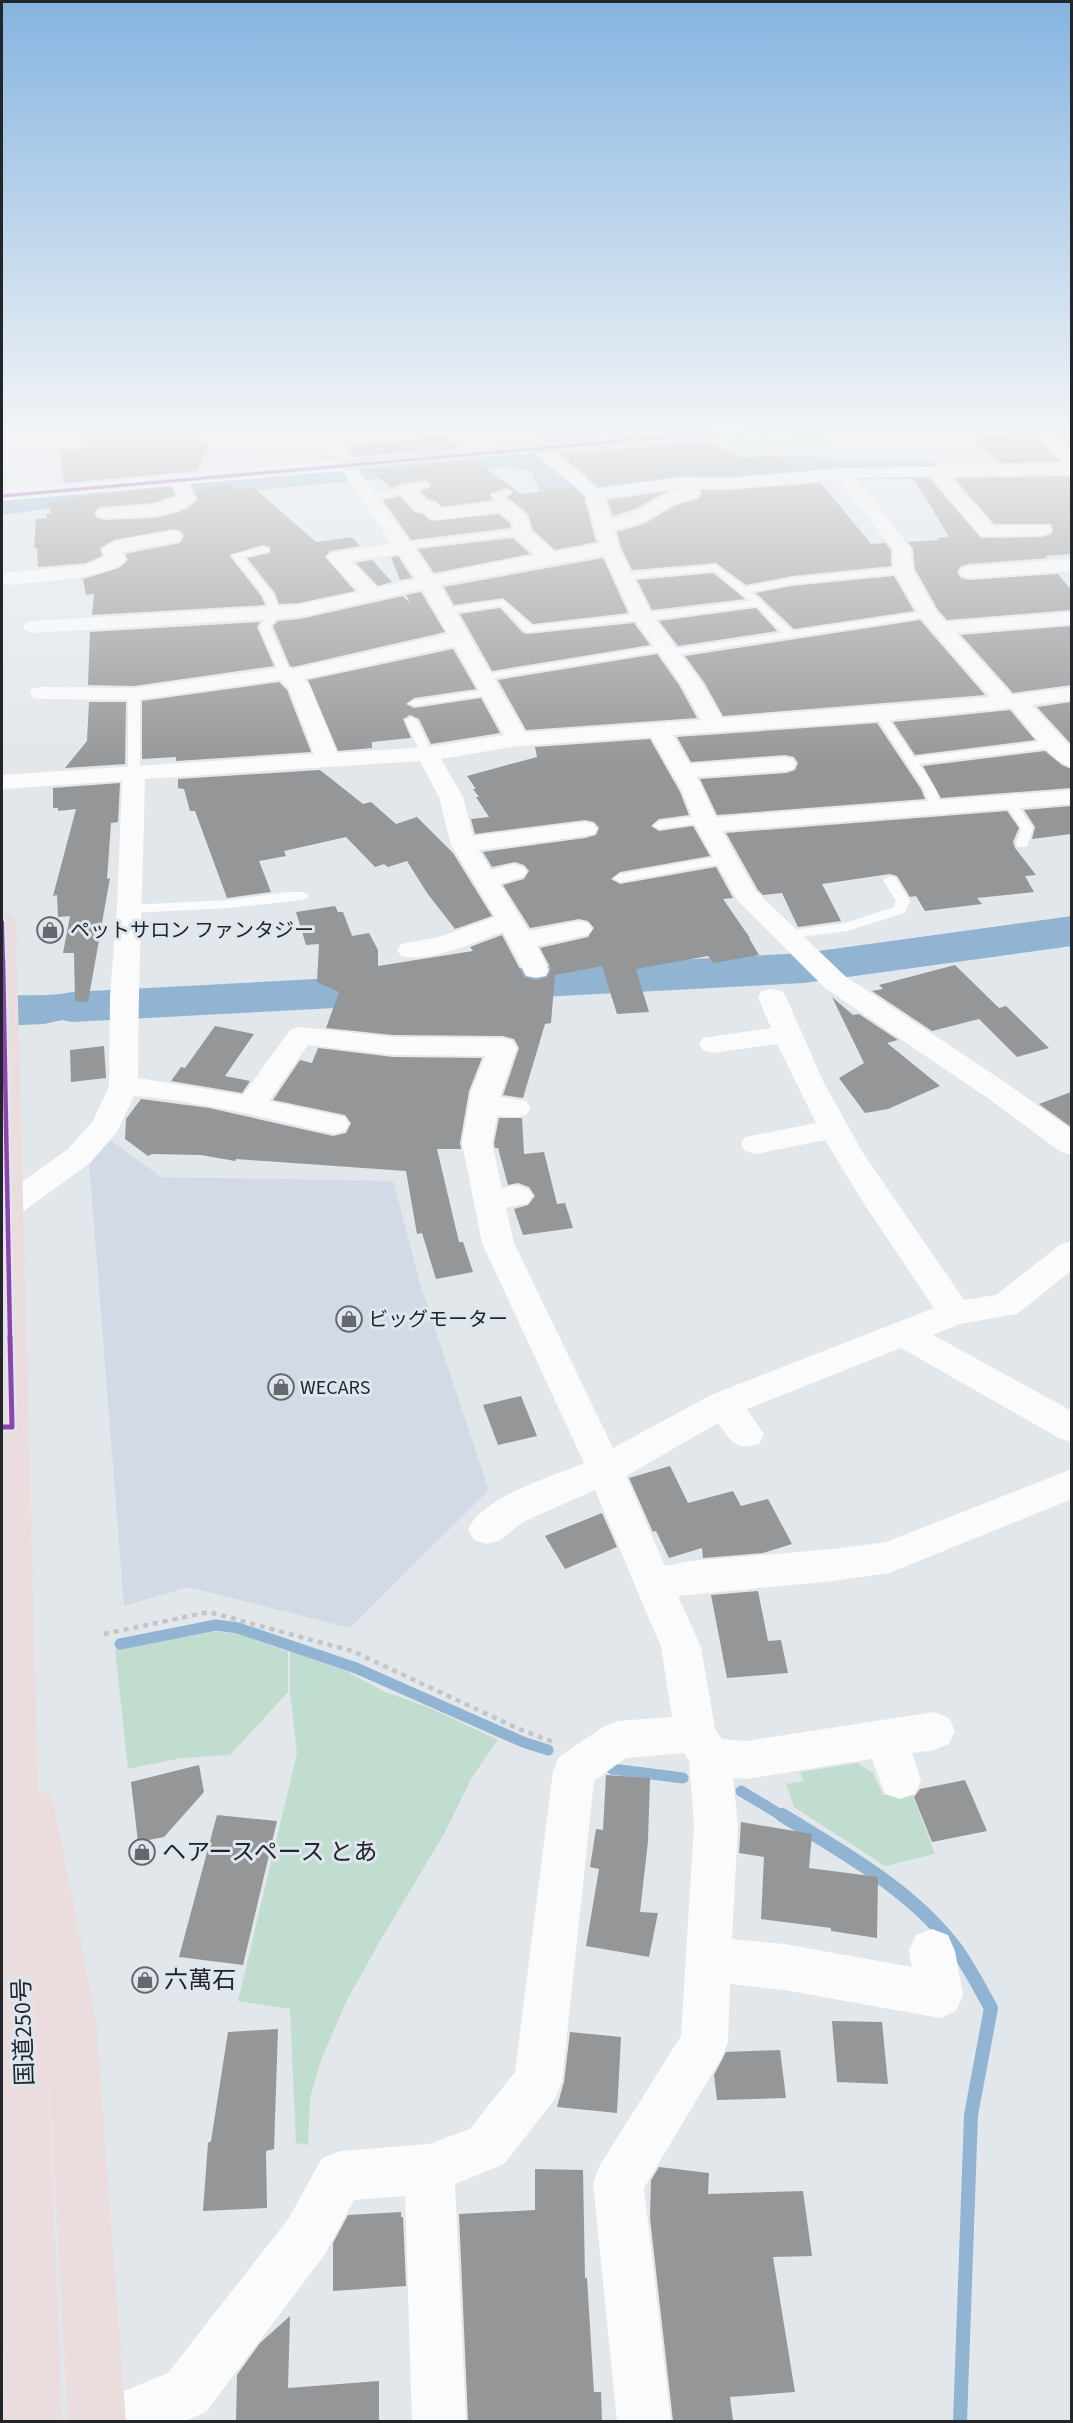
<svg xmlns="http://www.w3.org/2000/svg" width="1073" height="2423" font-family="'Source Sans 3','Noto Sans JP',sans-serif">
  <rect width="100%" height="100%" fill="#e2e7eb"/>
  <polygon fill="#d2dbe5" points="108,1138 161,1177 393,1181 420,1283 489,1490 350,1628 188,1587 124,1606 89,1162"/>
  <g fill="#c1ddd0">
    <polygon points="780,432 822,435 834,462 831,466 806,467 786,449 740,453 722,438"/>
    <polygon points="218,1631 243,1635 288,1652 288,1692 230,1755 181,1758 128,1769 115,1649"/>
    <polygon points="290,1651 346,1671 385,1692 430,1708 498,1740 472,1777 445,1832 380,1941 346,2002 321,2060 310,2098 308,2145 296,2143 290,2009 238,2001 297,1753 290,1692"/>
    <polygon points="857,1763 873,1773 883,1795 911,1791 935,1854 885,1866 794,1807 786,1784 804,1781 800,1772"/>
  </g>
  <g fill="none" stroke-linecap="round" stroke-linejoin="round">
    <g stroke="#92b4d3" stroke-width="11">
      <polyline points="120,1644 216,1625 238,1628 356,1668 523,1742 548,1750"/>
      <polyline points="612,1769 683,1778"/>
      <polyline points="741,1791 784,1817"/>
    </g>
    <path stroke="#92b4d3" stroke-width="14" d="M782 1815C841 1851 910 1889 953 1945 968 1964 979 1987 991 2008L971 2115 960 2422"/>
    <g fill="#92b4d3" fill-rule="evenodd">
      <polygon points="509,447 560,460 565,467 565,477 572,479 786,455 846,459 921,459 932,462 937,469 932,476 921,479 846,479 786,475 570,499 539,490 532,472 509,467 53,508 2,515 2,495 53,488"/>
      <path d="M1072 916V946L804 983 72 1022 62 1020 44 1024 2 1026V996C25 994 50 997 72 992L804 953Z"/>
    </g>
  </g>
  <g fill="#959697">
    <polygon points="84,429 160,429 163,432 188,429 209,446 197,471 64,483 60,450 87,448"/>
    <polygon points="526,429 605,429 609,435 540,441"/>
    <polygon points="1009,429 1026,429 1061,462 1002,463 973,440 1016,436"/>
    <polygon points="1049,429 1071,429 1071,448"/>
    <polygon points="444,437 459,448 353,457 346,445"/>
    <polygon points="708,441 744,458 774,455 778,459 782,459 792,468 800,469 727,476 682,475 599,486 559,454"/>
    <polygon points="476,461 521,494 573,488 584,497 596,542 555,550 533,530 528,514 507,497 513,492 507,488 489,494 493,500 442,507 436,501 428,499 420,491 431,487 430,483 425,480 400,484 392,488 369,470"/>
    <polygon points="1071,476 1071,554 1045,556 1048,558 969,564 961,566 957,572 961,578 969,580 1058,574 1071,590 1071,610 947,620 938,610 915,569 913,549 908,542 940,540 937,538 949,537 914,479 930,479 981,538 1042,537 1051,534 1053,530 1051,524 994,524 954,478"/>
    <polygon points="821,483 871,544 885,543 891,550 891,566 792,576 746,585 716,563 632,570 621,547 617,532 644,524 676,505 698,499 702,493 700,490 727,490"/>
    <polygon points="229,484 236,490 254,488 316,542 352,537 360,546 330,551 325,557 355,591 299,603 279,604 275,593 247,558 270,553 270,547 263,545 229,555 261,596 265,605 92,615 94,594 86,595 83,579 119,568 128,560 125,554 180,543 184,536 181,531 174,529 114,540 100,548 102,556 86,563 38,567 37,548 34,548 36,519 47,518 46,514 51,513 49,503 67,501 67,498 171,488 173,495 154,503 99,507 94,513 97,518 105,520 154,518 179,512 189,507 197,500 195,491"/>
    <polygon points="667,491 637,508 613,516 607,500"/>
    <polygon points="400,496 414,512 423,514 431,521 499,514 510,523 511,528 411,540 383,500"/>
    <polygon points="513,538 530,554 434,573 418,549"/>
    <polygon points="398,556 412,578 400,580 391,557"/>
    <polygon points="603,558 628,613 533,624 503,598 454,605 444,587"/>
    <polygon points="372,560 392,582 378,586 356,563"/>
    <polygon points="713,573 745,599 652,610 637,580"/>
    <polygon points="894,576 914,611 794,629 756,593 792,586"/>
    <polygon points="421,592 445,632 293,667 290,666 273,626 278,621 300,619 403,596 410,603 406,595"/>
    <polygon points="500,608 523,633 528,634 634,623 650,645 492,671 460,614"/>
    <polygon points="756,608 777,631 678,646 659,621"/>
    <polygon points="920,620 985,695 723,716 704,682 685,656"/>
    <polygon points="260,622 257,627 274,666 134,686 88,685 90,632"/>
    <polygon points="1071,626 1071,685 1013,693 961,635"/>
    <polygon points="453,649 476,689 414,698 406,704 414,708 481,698 500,733 431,744 419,719 410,715 403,719 411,738 372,742 372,748 338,751 308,680"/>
    <polygon points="657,654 679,685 697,718 526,730 498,680"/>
    <polygon points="279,682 287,690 311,752 176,761 176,757 142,759 142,701"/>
    <polygon points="89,702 126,702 125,764 65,768 87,741"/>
    <polygon points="1071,702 1071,744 1037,707"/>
    <polygon points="1010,710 1035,740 915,755 893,722"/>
    <polygon points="877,723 921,789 925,799 717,815 700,779 786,773 795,770 798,763 794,757 785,755 691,762 677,737"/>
    <polygon points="650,739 680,792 689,815 659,819 651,826 659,831 693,826 710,856 620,872 611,879 620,884 716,867 733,898 723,899 750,938 749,938 759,955 713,963 708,956 636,969 649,1012 617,1014 602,966 555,975 551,1023 545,1024 523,1098 503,1095 519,1048 514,1039 503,1036 393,1035 326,1028 339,992 317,982 319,944 306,945 296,912 335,906 338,912 343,912 352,936 369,933 378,950 378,966 473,951 470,947 502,935 524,977 536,980 548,977 551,969 540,948 588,937 594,928 588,921 579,919 530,928 503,885 524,879 529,871 524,865 515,862 492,867 483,852 585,838 596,835 599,828 594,822 585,820 475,834 471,819 489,817 476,797 479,797 473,789 476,789 467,776 537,757 535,747"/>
    <polygon points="1045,751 1062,765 1071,769 1071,788 941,798 923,766"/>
    <polygon points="320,770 363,804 371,802 396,824 417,817 453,853 492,916 455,929 427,893 407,861 388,867 384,864 375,867 346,837 284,851 286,856 259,861 271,892 227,898 195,811 190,811 184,789 178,788 178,779"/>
    <polygon points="120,783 118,822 111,823 107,879 110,878 88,1002 75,1001 74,953 63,953 70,916 58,917 57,895 53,896 76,809 58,811 58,808 53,808 53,788"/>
    <polygon points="1071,806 1071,834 1032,839 1035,827 1024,810"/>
    <polygon points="1007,811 1019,828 1013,842 1015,848 1036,875 1025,876 1034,892 977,898 982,904 925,911 916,896 910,897 897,876 890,874 822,884 841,921 798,927 782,893 763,895 758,890 726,833"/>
    <polygon points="955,965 999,1008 1006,1006 1049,1048 1017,1057 979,1019 932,1031 872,991 883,989 879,985"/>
    <polygon points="832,997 853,1015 859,1014 898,1040 887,1043 940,1086 888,1109 865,1113 839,1078 864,1063"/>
    <polygon points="215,1026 254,1034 225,1076 250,1081 242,1093 171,1081 181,1067 185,1068"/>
    <polygon points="104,1046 106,1078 71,1082 70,1050"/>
    <polygon points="318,1048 393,1057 482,1058 469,1091 460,1143 461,1149 437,1149 459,1242 463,1242 473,1272 436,1279 422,1233 417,1234 406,1171 236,1159 235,1161 201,1155 152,1154 148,1156 125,1139 126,1119 141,1099 209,1108 333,1136 346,1133 351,1123 345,1115 273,1100 300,1060 312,1063"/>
    <polygon points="1071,1092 1071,1127 1039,1104"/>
    <polygon points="499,1118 522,1118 524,1154 544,1152 557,1204 565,1203 573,1228 523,1235 514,1209 528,1205 535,1196 529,1187 518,1183 508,1185 498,1148 495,1148 494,1143"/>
    <polygon points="521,1396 537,1436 498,1445 483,1405"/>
    <polygon points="670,1466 688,1503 733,1491 741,1506 768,1499 792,1544 763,1553 703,1558 702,1548 669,1558 656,1531 653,1532 629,1478"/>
    <polygon points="602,1513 617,1547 565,1569 545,1536"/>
    <polygon points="758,1591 768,1641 781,1640 788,1673 727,1678 711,1595"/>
    <polygon points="199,1765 204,1792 164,1837 138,1842 131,1782"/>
    <polygon points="606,1775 650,1778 648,1841 640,1912 658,1913 649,1957 586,1946 599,1869 590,1867 596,1829 603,1830"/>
    <polygon points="965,1780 987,1831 932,1842 914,1797 920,1789"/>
    <polygon points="217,1815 277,1821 243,1965 179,1957"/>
    <polygon points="741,1822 812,1834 809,1868 878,1877 877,1938 831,1931 831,1928 761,1919 764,1857 739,1853"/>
    <polygon points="832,2021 882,2022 888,2084 837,2082"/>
    <polygon points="278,2029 274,2149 266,2151 267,2208 203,2211 208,2143 211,2141 228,2032"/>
    <polygon points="570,2032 621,2037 617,2113 557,2107 564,2082"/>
    <polygon points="780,2050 786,2098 717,2100 714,2075 726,2052"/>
    <polygon points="659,2167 709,2173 708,2194 803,2191 812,2256 773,2257 795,2392 730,2397 733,2421 673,2421 650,2218 651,2180"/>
    <polygon points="535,2169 583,2170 585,2278 587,2278 594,2392 601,2392 602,2421 468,2421 459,2214 535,2210"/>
    <polygon points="401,2212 401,2217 403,2217 406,2286 333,2291 333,2243 348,2215"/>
    <polygon points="290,2316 288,2388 379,2381 379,2421 236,2421 237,2375 260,2343"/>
  </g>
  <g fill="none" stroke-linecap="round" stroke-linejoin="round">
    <polyline stroke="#c5c5c7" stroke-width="4.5" stroke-dasharray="5 5" stroke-linecap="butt" points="104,1634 209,1612 352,1651 519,1729 553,1742"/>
    <g fill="#fbfbfc" fill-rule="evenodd">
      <polygon points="424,482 429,485 427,487 370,501 365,498"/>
      <polygon points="506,490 511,493 503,496 510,503 507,508 501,508 500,504 491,495"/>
      <polygon points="522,529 525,530 525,534 403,549 398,546 403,543"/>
      <polygon points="264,547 268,548 268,552 243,557 273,594 281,614 270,626 291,673 285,676 279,673 259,626 271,613 263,595 231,555"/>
      <polygon points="716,565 745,587 792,578 903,567 908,570 903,573 792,584 751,592 793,631 928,611 933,614 928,617 667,656 663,655 663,651 484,680 478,677 480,675 663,645 667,646 667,650 782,633 757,606 643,621 639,620 529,632 525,631 501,606 446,614 441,611 446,608 503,600 532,626 750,601 714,571 623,579 618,576 623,573"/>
      <polygon points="492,689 496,690 496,694 414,706 408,703 414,700"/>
      <polygon points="134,691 140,694 140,773 134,777 128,773 128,694"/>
      <polygon points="880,711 884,712 914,757 1054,740 1060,744 1054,748 919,764 935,788 943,809 937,813 931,809 923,788 874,714"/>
      <polygon points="411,717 417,720 433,754 431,757 423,757 421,754 405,720"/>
      <polygon points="1011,800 1015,801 1033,828 1027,847 1017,847 1016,844 1021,828 1005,804"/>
      <polygon points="705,815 711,819 709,822 659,829 653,825 659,821"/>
      <polygon points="726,855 732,859 731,862 620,882 613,878 620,874"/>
      <polygon points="890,876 895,877 910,901 905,913 847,931 786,939 779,935 786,931 845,923 894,907 896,901 883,880"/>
      <polygon points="287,892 303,892 310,896 303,900 229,908 130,913 123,909 130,905 229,900"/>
    </g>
    <g fill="#fbfbfc" fill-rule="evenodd">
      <path d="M318 429H334L355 465 433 575 535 555 515 536 512 522 500 512 437 520 431 519 424 512 416 510 397 490 400 486H412L427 501 436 503 441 509 504 501 510 502 527 516 531 531 554 552 599 544 586 496 532 452 530 448 532 444H544L598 488 682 477 727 478 843 468 1067 464 1028 429H1046L1072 451V474L949 476 993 526 1049 525 1051 529 1049 533 1042 535 981 536 931 477 856 478 911 549 913 570 936 611 946 622 1072 612V624L956 633 1012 695 1072 687V700L1032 705 1072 748V767C1050 761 1026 725 1011 708L868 722 673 735 690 764 785 757 793 759 796 764 793 769 785 771 697 777 716 817 1072 790V804L722 831 756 891 845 976 1009 1085 1072 1130V1155L1061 1152 989 1099 825 988 737 900 695 825 682 791 651 737 518 746 441 759 463 797 473 836 585 822 594 824 597 829 594 834 585 836 479 850 491 870 514 864 523 867 527 872 523 877 500 884 529 931 579 921 588 923 592 929 588 935 537 946 549 970 546 976 536 978 526 976 503 932C474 942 431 963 401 956L397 950 401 944 439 937 495 917 451 845 439 797 420 761 145 779C143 879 138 978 138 1078L243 1095 290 1030 300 1027 393 1037 503 1038 513 1041 517 1047 500 1097 526 1101 531 1108 526 1115 516 1117 497 1116 492 1143 502 1188 517 1185 528 1189 533 1196 528 1203 506 1208 514 1243 613 1448 711 1395 934 1308 866 1207 825 1140 756 1154 745 1151 741 1144 745 1137 816 1123 777 1044 713 1053 703 1050 699 1044 703 1038 771 1028 758 997 762 991 772 989 782 991 786 997 823 1081 863 1153 964 1300 996 1295 1061 1244 1072 1241V1270L1017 1314 960 1324 933 1335 1072 1411V1442L1059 1438 901 1348 747 1409 764 1434 759 1444C735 1451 731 1441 718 1423L626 1476 665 1566 690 1561 833 1549 886 1542 1072 1469V1499L889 1573 833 1581 678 1596 701 1647 715 1729 722 1739 746 1741 934 1712 949 1718 955 1731 949 1744 934 1750 912 1753 921 1780 915 1794 900 1799 885 1794 872 1759 746 1779 733 1778 738 1825 732 1939 784 1944 912 1967 909 1951 916 1935 932 1929 948 1935 955 1951 963 1995 956 2011 940 2018 784 1990 730 1984 728 2042 721 2059 644 2188 671 2422H617L593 2183 600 2165 681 2036 694 1825 689 1761 684 1753 626 1758 594 1781 562 2082 555 2099 504 2164 455 2184 466 2422H412L405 2196 354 2200 325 2254 206 2412 183 2422H87L95 2403 168 2373 289 2218 322 2158 340 2151 429 2144 470 2129 515 2072 553 1771 559 1757 603 1727 618 1721 672 1717 661 1647 595 1490 523 1522 500 1540 487 1544 474 1540 468 1529C485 1495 550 1478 584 1463L482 1243 462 1143 471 1091 485 1056 393 1055 308 1045 269 1101 345 1117 349 1124 345 1131 334 1134C269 1119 201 1101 134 1096L117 1132 90 1163 17 1216 2 1217V1196L68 1149 93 1121 109 1086 110 996 117 909 122 781 2 789V775L314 754 289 689 280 680 134 700 41 699 33 698 30 693 33 688 41 687 134 688 285 667 293 669 448 634 422 589 299 617 33 633 26 631 23 627 26 623 33 621 299 605 359 592 330 561 327 557 330 553 392 544 342 471 190 484 195 498C180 519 129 517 105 518L99 517 96 513 99 509 155 505 176 496 172 486 2 501V491L336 461ZM838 479 893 549V570L921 618 990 697 722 718 702 683 652 615 619 548 614 530 643 522 675 503 697 497 700 493 697 489C672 483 651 506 630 514 624 517 617 518 611 519L604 498 682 487 727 488ZM399 554 416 579 377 588 351 561ZM604 555 632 616 681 684 701 720 525 732 440 585ZM454 646 504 735 427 747 337 753 310 686 304 679Z"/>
      <polygon points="607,429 624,429 634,441 632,445 620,445"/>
      <polygon points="650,429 669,429 677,437 675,441 663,441"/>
      <path d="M173 531 180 533 182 537 180 541 122 552 126 560C113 579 26 583 2 585V573L87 565 105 557 102 550C111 537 156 534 173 531Z"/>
      <polygon points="1072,559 1072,571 969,578 962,576 959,572 962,568 969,566"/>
    </g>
    <polygon fill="#c9c7c9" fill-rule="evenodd" points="700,429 767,429 764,433 758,434 347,470 341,469 338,465 341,461 347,460"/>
    <polygon fill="#ebdddd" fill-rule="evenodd" points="2,914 12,916 16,922 38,1791 49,1795 55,1810 96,2021 126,2422 68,2422 48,2062 62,2422 4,2422 2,2246"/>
    <g stroke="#dee7ef" stroke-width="6">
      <polyline id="bus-1-far3" points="2,496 758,429"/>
    </g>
    <g stroke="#dee7ef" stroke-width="8">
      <polyline id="bus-1-far2" points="2,922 3,961"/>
    </g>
    <g stroke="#dee7ef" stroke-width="9">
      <polyline id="bus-1-far1" points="3,960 10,1338"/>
    </g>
    <g stroke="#dee7ef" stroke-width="10">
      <polyline id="bus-1" points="2,1427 12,1427 10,1337"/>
    </g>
    <use href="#bus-1-far3" stroke="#8e44ad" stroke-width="3"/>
    <use href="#bus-1-far2" stroke="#8e44ad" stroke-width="4"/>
    <use href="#bus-1-far1" stroke="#8e44ad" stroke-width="4.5"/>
    <use href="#bus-1" stroke="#8e44ad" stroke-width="5"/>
  </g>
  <linearGradient id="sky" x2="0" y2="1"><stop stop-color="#85b4e0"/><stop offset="0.56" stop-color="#f2f4f6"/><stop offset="1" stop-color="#f2f4f6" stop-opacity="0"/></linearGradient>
  <rect width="1073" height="768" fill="url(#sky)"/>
  <defs>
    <g id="shop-ring" transform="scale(1.35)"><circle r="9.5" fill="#dee7ef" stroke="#65696d" stroke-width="1.5"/><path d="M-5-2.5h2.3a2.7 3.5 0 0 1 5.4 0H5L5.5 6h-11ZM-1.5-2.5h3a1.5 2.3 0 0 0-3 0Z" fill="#65696d"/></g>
  </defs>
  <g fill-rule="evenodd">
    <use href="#shop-ring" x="50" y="930"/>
    <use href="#shop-ring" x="349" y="1319"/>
    <use href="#shop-ring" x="281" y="1387"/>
    <use href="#shop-ring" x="142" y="1852"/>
    <use href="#shop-ring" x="145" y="1980"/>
  </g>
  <g text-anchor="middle" stroke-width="6" stroke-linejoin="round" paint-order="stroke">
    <g font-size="20" fill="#222529" stroke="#dee7ef" text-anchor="start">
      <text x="70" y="937">ペットサロン ファンタジー</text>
      <text x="368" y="1326">ビッグモーター</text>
      <text x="300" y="1394">WECARS</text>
    </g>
    <g font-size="24" fill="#222529" stroke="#dee7ef" text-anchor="start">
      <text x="162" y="1860">ヘアースペース とあ</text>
      <text x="164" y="1988">六萬石</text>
    </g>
    <g font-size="24" fill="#222529" stroke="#dee7ef">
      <text transform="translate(23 2032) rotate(-92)" y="8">国道250号</text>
    </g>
  </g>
  <rect width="1073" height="2423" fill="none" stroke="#222529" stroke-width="6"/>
</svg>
